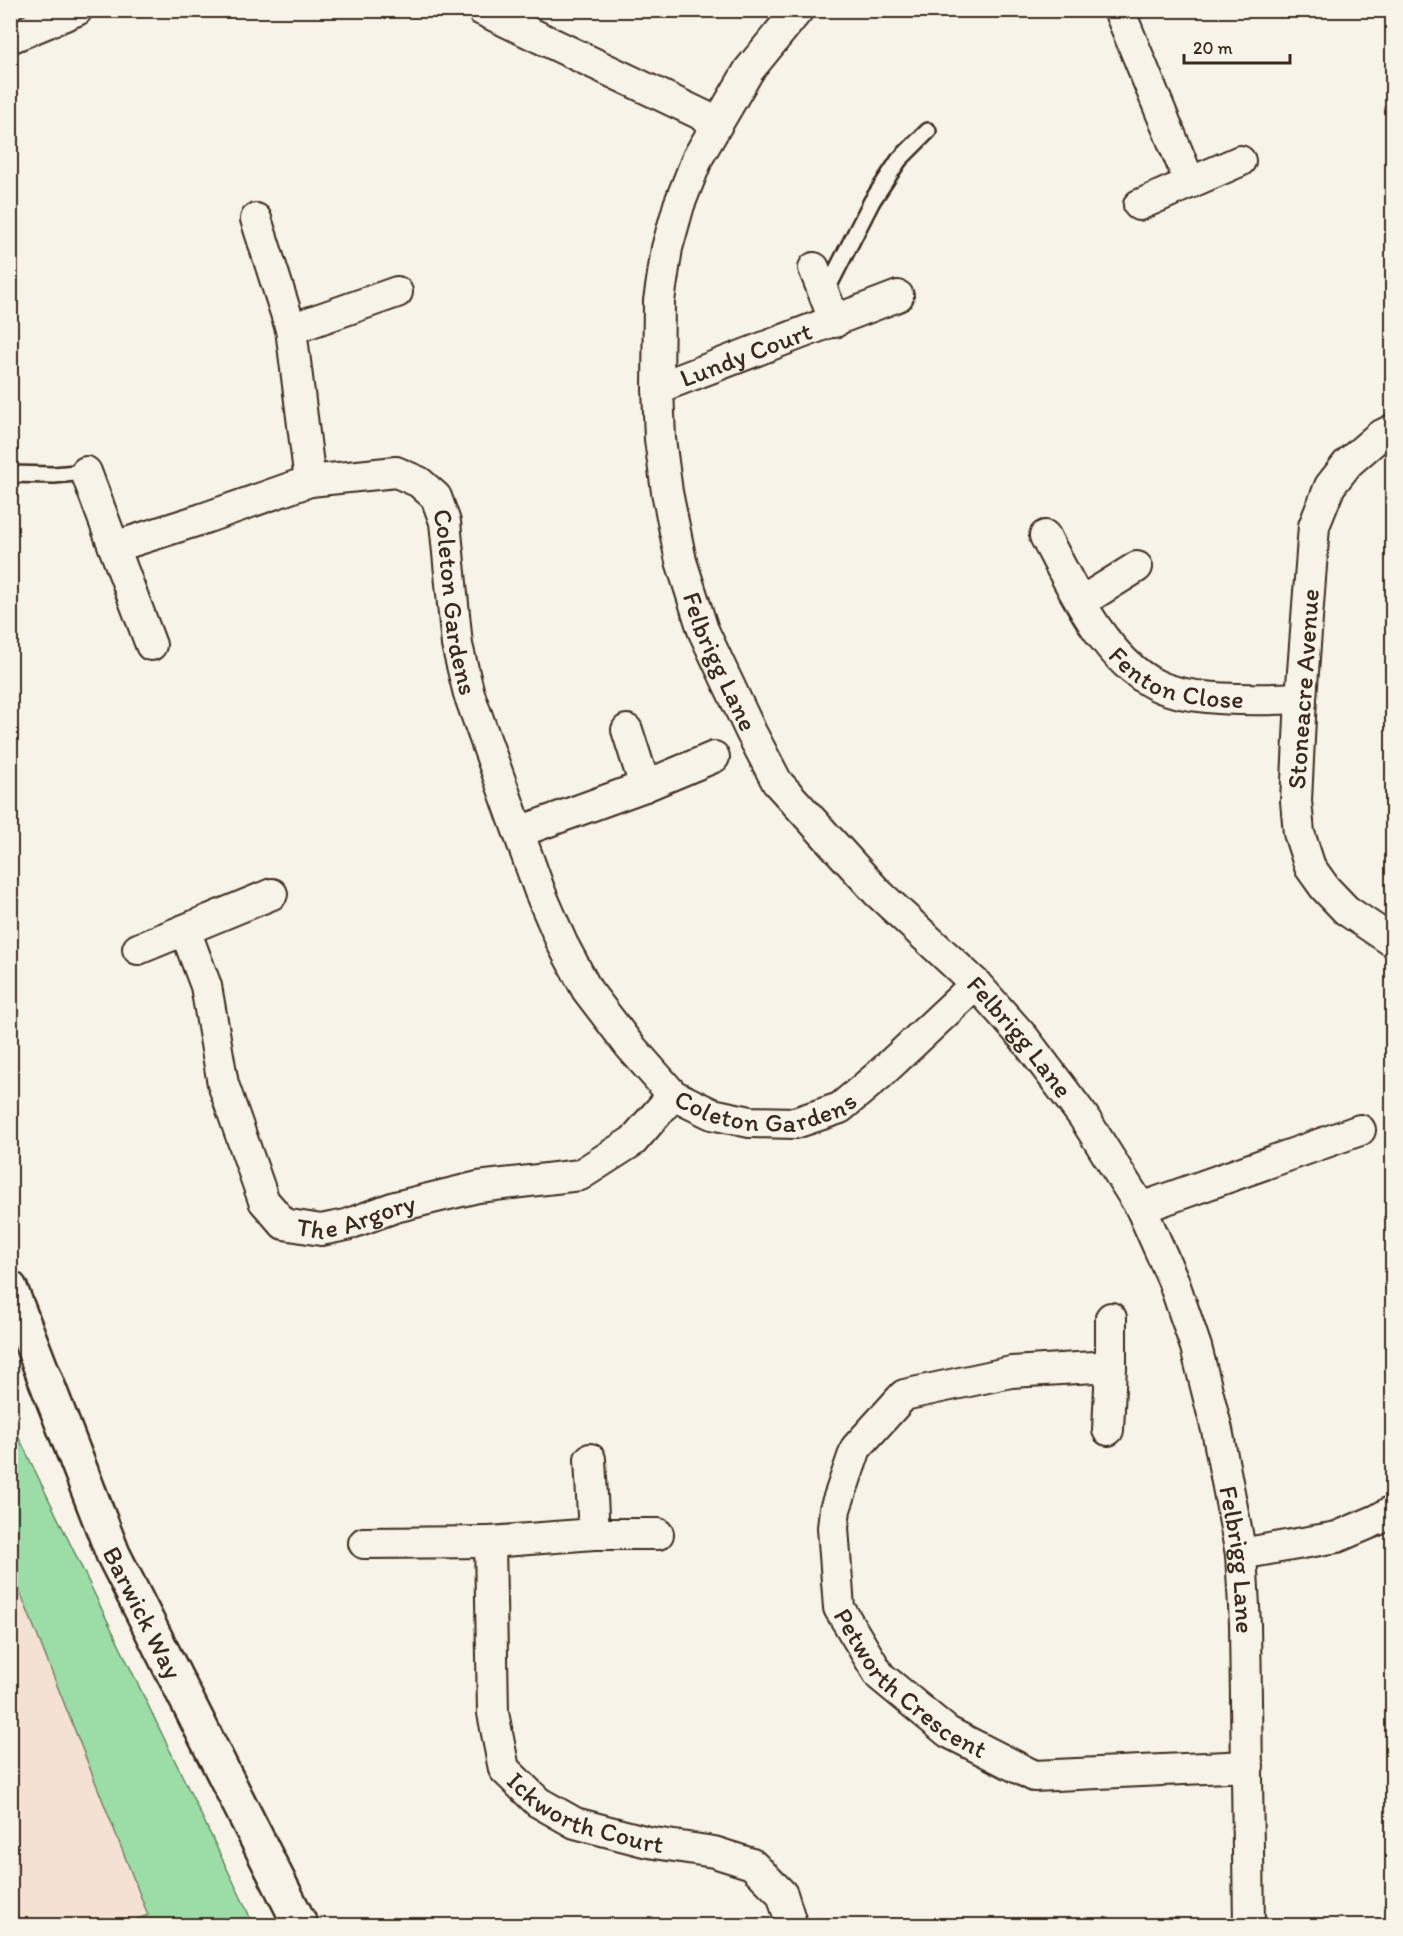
<svg xmlns="http://www.w3.org/2000/svg" width="1403" height="1936" font-family="Itim,sans-serif">
  <rect width="100%" height="100%" fill="#f7f3e8"/>
  <filter id="ink" filterUnits="userSpaceOnUse"><feTurbulence type="fractalNoise" baseFrequency=".0167" numOctaves="2"/><feDisplacementMap in="SourceGraphic" scale="12" xChannelSelector="R" yChannelSelector="G"/><feConvolveMatrix kernelMatrix="1 2 1 2 8 2 1 2 1" color-interpolation-filters="sRGB"/></filter>
  <g filter="url(#ink)">
    <polygon fill="#f5e1d4" points="10,1569 148,1916 122,1925 11,1925"/>
    <polygon fill="#9cdda7" stroke="#6c8462" stroke-width="1.5" points="11,1421 246,1908 253,1925 122,1925 148,1915 11,1569"/>
    <g fill="none" stroke-linecap="round" stroke-linejoin="round">
      <g stroke="#3b2a1e" stroke-width="20">
        <g id="service">
          <polyline points="824,295 872,201 899,160 928,131"/>
          <polyline points="10,474 54,475 86,472"/>
        </g>
      </g>
      <g stroke="#3b2a1e" stroke-width="34">
        <g id="minor">
          <polyline points="482,10 717,122"/>
          <path id="s1" d="M798 10 749 70 698 157 679 205 667 248 659 301 658 388 660 439 667 492 681 561 703 630 751 732 777 782 877 892 976 984 1024 1038 1083 1116 1141 1208 1173 1280 1196 1347 1217 1430 1241 1554 1245 1624 1249 1926"/>
          <polyline points="1119,10 1190,183"/>
          <polyline points="10,38 77,10"/>
          <polyline points="1139,205 1240,161"/>
          <path id="s2" d="M256 219 291 329 310 481 396 472 419 482 436 497 445 522 457 645 469 694 540 892 562 943 587 990 629 1045 673 1095 712 1114 750 1122 795 1123 840 1108 878 1076 976 984"/>
          <polyline points="814,268 835,322"/>
          <polyline points="291,329 397,292"/>
          <path id="s3" d="M658 388 898 296"/>
          <polyline points="1392,430 1378,437 1348,463 1330,486 1314,526 1301,698 1296,801 1299,833 1310,867 1325,888 1346,910 1392,941"/>
          <polyline points="86,472 114,547"/>
          <path id="s4" d="M1045 536C1071 586 1104 659 1156 685 1190 702 1262 700 1301 698"/>
          <polyline points="1081,602 1137,567"/>
          <polyline points="151,645 114,547 202,519 310,481"/>
          <polyline points="627,730 645,786"/>
          <polyline points="519,832 645,786 714,757"/>
          <path id="s5" d="M185 930 206 986 223 1084 264 1201 284 1224 321 1230 346 1225 395 1207 478 1187 580 1175 633 1141 673 1095"/>
          <polyline points="138,949 272,894"/>
          <polyline points="1141,1208 1360,1130"/>
          <polyline points="1111,1318 1111,1366"/>
          <path id="s6" d="M1108 1430 1111 1366 1011 1372 904 1395 856 1448 835 1509 833 1528 839 1608 880 1676 948 1732 1034 1776 1248 1766"/>
          <polyline points="590,1459 594,1534"/>
          <path id="s7" d="M658 1534H594L490 1542 493 1713 504 1769 538 1802 575 1823 648 1842 714 1852 752 1864 782 1894 792 1926"/>
          <polyline points="364,1543 490,1542"/>
          <polyline points="1241,1554 1337,1537 1377,1520 1392,1511"/>
        </g>
      </g>
      <g stroke="#3b2a1e" stroke-width="38">
        <g id="tertiary">
          <path id="s8" d="M10 1288 113 1554 301 1926"/>
        </g>
      </g>
      <use href="#service" stroke="#f7f3e8" stroke-width="15"/>
      <use href="#minor" stroke="#f7f3e8" stroke-width="30"/>
      <use href="#tertiary" stroke="#f7f3e8" stroke-width="33"/>
    </g>
  </g>
  <g text-anchor="middle" stroke-width="4.5" stroke-linejoin="round" paint-order="stroke">
    <g font-size="26" fill="#3b2a1e" stroke="#f7f3e8">
      <text dy="9" stroke="none"><textPath href="#s3" startOffset="94">Lundy Court</textPath></text>
      <text dy="9" stroke="none"><textPath href="#s2" startOffset="510">Coleton Gardens</textPath></text>
      <text dy="9" stroke="none"><textPath href="#s1" startOffset="698">Felbrigg Lane</textPath></text>
      <text dy="9" stroke="none"><textPath href="#s4" startOffset="206">Fenton Close</textPath></text>
      <text transform="translate(1303 689) rotate(-86)" y="9">Stoneacre Avenue</text>
      <text dy="9" stroke="none"><textPath href="#s1" startOffset="1184">Felbrigg Lane</textPath></text>
      <text dy="9" stroke="none"><textPath href="#s2" startOffset="1156">Coleton Gardens</textPath></text>
      <text dy="9" stroke="none"><textPath href="#s5" startOffset="388">The Argory</textPath></text>
      <text dy="9" stroke="none"><textPath href="#s1" startOffset="1761">Felbrigg Lane</textPath></text>
      <text dy="9" stroke="none"><textPath href="#s8" startOffset="351">Barwick Way</textPath></text>
      <text dy="9" stroke="none"><textPath href="#s6" startOffset="615">Petworth Crescent</textPath></text>
      <text dy="9" stroke="none"><textPath href="#s7" startOffset="492">Ickworth Court</textPath></text>
    </g>
  </g>
  <rect width="1403" height="1936" fill="none" stroke="#f7f3e8" stroke-width="36"/>
  <rect x="18" y="18" width="1367" height="1900" fill="none" stroke="#3b2a1e" stroke-width="2" filter="url(#ink)"/>
  <path d="M1184 54v9h106v-9" fill="none" stroke="#3b2a1e" stroke-width="3"/>
  <text x="1193" y="54" font-size="18" fill="#3b2a1e" stroke="#f7f3e8" stroke-width="4.5" paint-order="stroke">20 m</text>
</svg>
